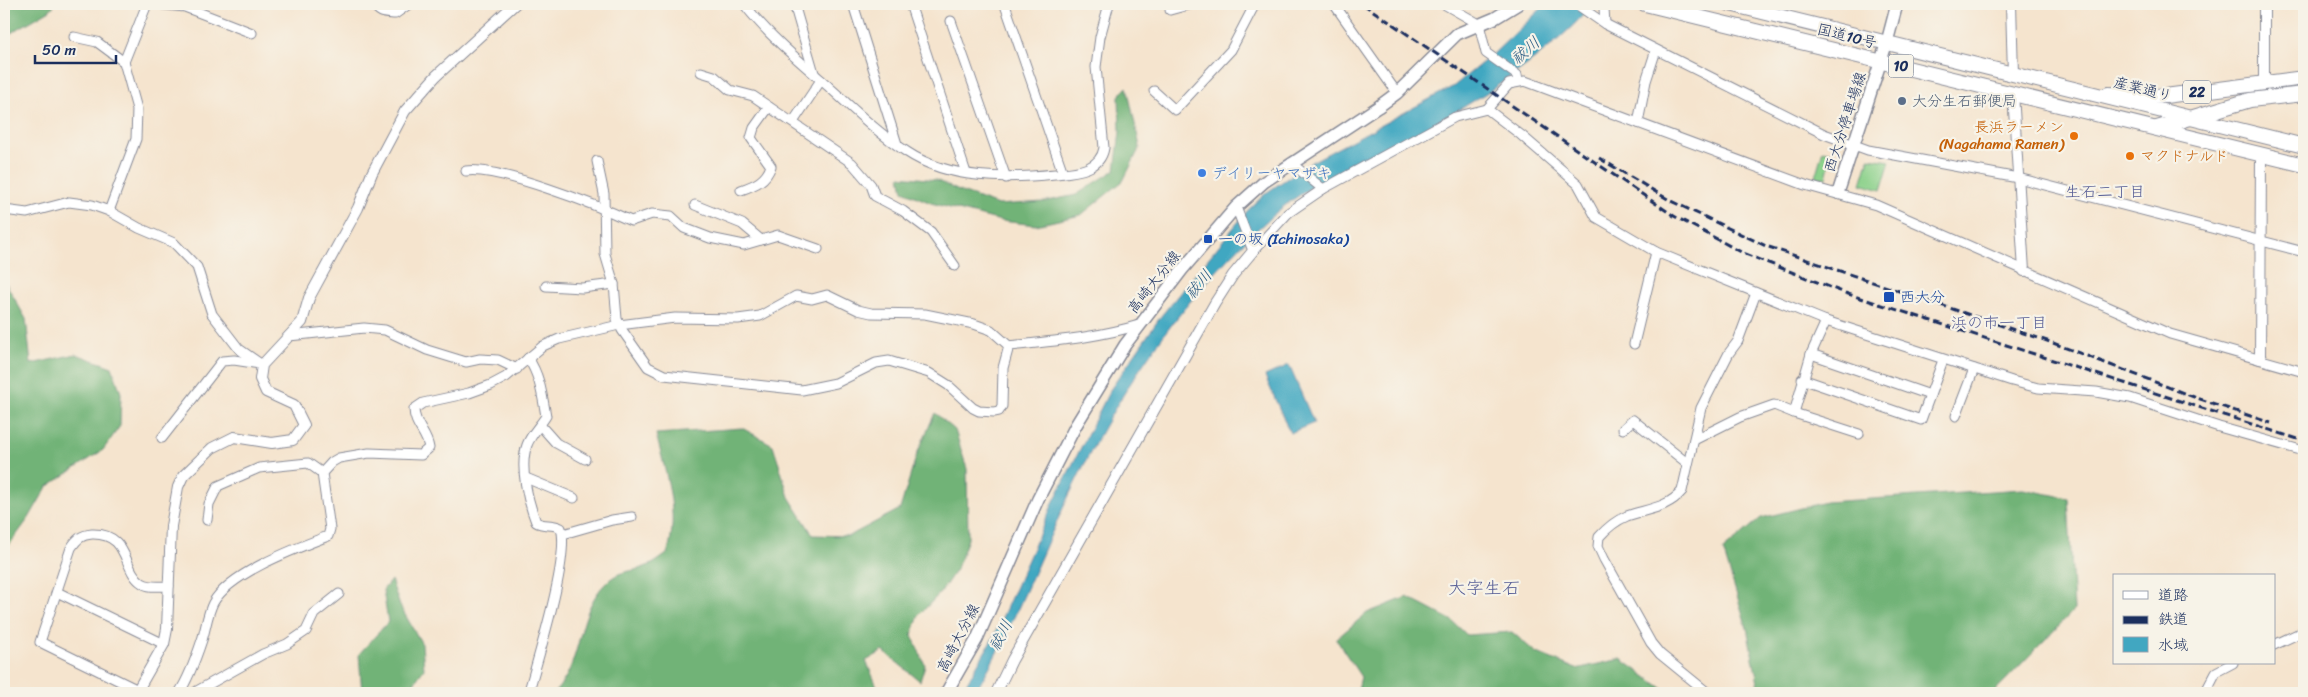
<svg xmlns="http://www.w3.org/2000/svg" width="2308" height="697" font-family="Sriracha,'Klee One',sans-serif">
  <rect width="100%" height="100%" fill="#f7f3e8"/>
  <filter id="ink" filterUnits="userSpaceOnUse"><feTurbulence type="fractalNoise" baseFrequency=".02" numOctaves="2"/><feDisplacementMap in="SourceGraphic" scale="10" xChannelSelector="R" yChannelSelector="G"/><feConvolveMatrix kernelMatrix="1 2 1 2 8 2 1 2 1" color-interpolation-filters="sRGB"/></filter>
  <filter id="wash" filterUnits="userSpaceOnUse"><feTurbulence type="fractalNoise" baseFrequency=".0096" numOctaves="4" result="noise"/><feDisplacementMap in="SourceGraphic" scale="20" xChannelSelector="R" yChannelSelector="G"/><feGaussianBlur stdDeviation="1.12" result="paint"/><feColorMatrix in="noise" values="0 0 0 0 0 0 0 0 0 0 0 0 0 0 0 0 0 1.4 0 .05"/><feComposite in="paint" operator="in"/></filter>
  <g filter="url(#wash)">
    <rect width="100%" height="100%" fill="#f5e4ce"/>
    <g fill="#8cd18b" stroke="#548074">
      <polygon points="1823,150 1832,152 1826,178 1815,177"/>
      <polygon points="1869,158 1890,161 1881,190 1861,184"/>
    </g>
    <g fill="#71b377" stroke="#46716a">
      <polygon points="4,4 55,4 50,10 4,37"/>
      <polygon points="1127,87 1140,147 1123,181 1081,215 1036,225 1001,221 931,203 903,191 900,176 936,180 959,191 998,205 1043,202 1076,195 1115,170 1120,132 1119,96"/>
      <polygon points="4,280 26,319 31,364 76,354 112,367 121,393 120,426 103,450 47,487 29,518 4,552"/>
      <path d="M935 413 955 430 967 469 968 539 957 568 941 592 919 615 912 635 925 665 920 681 883 651 866 661 880 693H554C584 663 575 613 606 583 620 569 631 573 647 566 654 564 661 558 667 554 680 513 666 475 656 434L742 428 773 445 789 497 813 535 849 536 900 509 917 454Z"/>
      <polygon points="2023,489 2068,498 2074,610 1993,693 1760,693 1747,628 1723,550 1761,518 1826,502"/>
      <polygon points="391,580 400,606 422,644 424,669 407,693 362,693 359,654 388,622 383,590"/>
      <polygon points="1407,597 1451,620 1467,635 1512,632 1535,652 1576,669 1621,659 1669,693 1357,693 1361,677 1336,639 1367,613"/>
    </g>
    <g fill="#41a7c1" stroke="#2e6b90">
      <path d="M1546 4H1593C1543 63 1467 107 1399 143 1355 166 1309 183 1271 217 1192 288 1127 377 1080 473 1043 546 1016 623 975 693H961L993 638 1054 501 1110 390 1161 316 1248 210 1266 193 1308 164 1454 86 1494 53Z"/>
      <polygon points="1289,365 1314,423 1290,433 1265,376"/>
    </g>
  </g>
  <g filter="url(#ink)">
    <g fill="none" stroke-linecap="round" stroke-linejoin="round">
      <g stroke="#888a96" stroke-width="11">
        <g id="minor">
          <polyline points="156,4 185,7 252,33"/>
          <path d="M374 4C379 14 385 13 395 14L409 4"/>
          <path d="M744 4C768 35 798 60 828 86 853 109 879 134 907 152 949 180 1008 179 1055 174 1075 172 1100 171 1104 148L1096 67 1100 37 1109 4"/>
          <polyline points="794,4 814,73"/>
          <polyline points="853,4 897,144"/>
          <polyline points="910,4 966,173"/>
          <polyline points="1334,4 1397,93"/>
          <polyline points="1444,4 1479,24 1486,53 1517,75 1518,81"/>
          <polyline points="1576,4 1605,24 1824,134 1868,150 2018,178 2304,252"/>
          <polyline points="1005,5 1063,173"/>
          <polyline points="1170,10 1192,4"/>
          <polyline points="951,21 1006,178"/>
          <polyline points="1605,24 1604,8 1609,4"/>
          <polyline points="74,37 97,42 124,62 137,109 136,139 109,211"/>
          <polyline points="124,62 147,4"/>
          <polyline points="701,72 714,76 730,90 753,96 852,163 871,185 875,196 903,211 931,232 955,266"/>
          <polyline points="1154,91 1175,110 1231,50 1255,4"/>
          <polyline points="1487,109 1509,84 1525,81 1805,185 1876,205 2170,334 2304,372"/>
          <polyline points="793,122 821,80"/>
          <polyline points="1638,123 1646,81 1656,50"/>
          <path d="M597 161 604 194 605 254 614 284 617 319 622 330 648 367 664 375 802 390 836 383 876 363 889 361 929 373 948 385 973 408 979 411 994 412 999 411 1002 406 1003 368 1009 346C1053 341 1096 338 1139 325"/>
          <polyline points="1291,163 1323,189"/>
          <path d="M466 171C497 166 599 206 631 221L652 214 671 216 684 228 710 238 744 245 778 235 818 249"/>
          <path d="M741 190C755 185 766 181 771 166L751 138 754 128 769 107"/>
          <polyline points="695,205 742,224 761,240"/>
          <polyline points="1236,207 1253,251"/>
          <polyline points="4,210 27,213 69,202 92,205 109,211 139,228 174,243 197,267 212,314 239,349 262,365"/>
          <polyline points="1253,251 1288,213 1323,189 1455,117 1487,109 1521,135 1578,184 1596,217 1656,252 1826,321 2012,381 2038,388 2096,392 2130,398 2219,427 2304,451"/>
          <polyline points="546,286 582,288 614,284"/>
          <polyline points="1826,321 1811,354 1794,413 1859,434"/>
          <polyline points="289,336 364,328 385,330 427,350 466,362 480,359 498,360 517,369"/>
          <polyline points="1634,344 1656,252"/>
          <polyline points="1811,354 1930,395"/>
          <path d="M528 358C540 376 542 394 546 416 540 426 531 434 527 445 519 467 528 501 536 522 544 527 552 523 561 528 570 557 538 657 529 691"/>
          <polyline points="1802,379 1921,420 1943,360"/>
          <polyline points="1956,416 1974,369"/>
          <polyline points="540,425 556,443 585,459"/>
          <polyline points="1623,429 1633,420 1687,463"/>
          <polyline points="162,438 222,361 234,360 260,364"/>
          <polyline points="1694,440 1740,417 1774,405 1794,413"/>
          <path d="M322 473 332 462 339 458 369 453 421 455 429 448C427 433 414 425 414 409L423 403 469 393 491 385 506 377 543 346 559 339 619 325 675 318 738 319 760 316 796 296 812 299 827 295 858 310 871 313 925 314 974 324 991 330 1009 346"/>
          <polyline points="526,478 574,498"/>
          <polyline points="563,534 612,520 632,517"/>
          <polyline points="57,592 164,644"/>
          <polyline points="2274,645 2304,631"/>
          <path d="M138 690 40 642 71 548C77 539 81 535 92 534 130 533 122 570 142 583 149 588 160 586 169 586"/>
          <path d="M179 693C189 678 196 658 202 640 206 628 207 615 213 603 229 573 297 548 328 536L330 529 322 473 308 463 259 468 218 486 209 504 207 520"/>
          <polyline points="196,693 197,691 263,654 287,644 306,631 314,614 339,594"/>
          <path d="M1708 693 1660 654 1651 643 1604 559 1598 546 1599 537C1607 528 1615 521 1627 516 1647 509 1668 508 1682 491L1701 408 1729 353 1738 341 1756 293"/>
          <polyline points="2205,693 2216,672 2233,663"/>
        </g>
      </g>
      <g stroke="#888a96" stroke-width="12">
        <g id="tertiary">
          <polyline points="2011,4 2013,74"/>
          <polyline points="2264,4 2264,82"/>
          <polyline points="2013,93 2024,271"/>
          <polyline points="2260,359 2261,155"/>
          <polyline points="136,693 164,644 167,629 171,526 178,487 183,476 212,448 234,437 272,443 293,440 304,425 294,405 266,392 260,379 262,365 302,322 309,298 358,208 372,173 405,111 436,76 515,4"/>
          <polyline points="996,693 1012,660 1215,303 1233,275 1253,251"/>
        </g>
      </g>
      <g stroke="#888a96" stroke-width="14">
        <g id="secondary">
          <polyline points="1838,193 1887,42 1897,4"/>
          <polyline points="946,693 977,639 1038,499 1076,425 1125,345 1182,270 1236,207 1264,182 1378,107 1397,93 1457,34 1495,18 1518,4"/>
        </g>
      </g>
      <g stroke="#888a96" stroke-width="16">
        <g id="primary">
          <polyline points="2108,94 2165,96 2304,78"/>
          <polyline points="2157,128 2250,100 2304,94"/>
        </g>
      </g>
      <g stroke="#888a96" stroke-width="16">
        <g id="trunk">
          <polyline points="1645,4 2304,165"/>
          <polyline points="1730,4 2304,146"/>
        </g>
      </g>
      <use href="#minor" stroke="#fff" stroke-width="9"/>
      <use href="#tertiary" stroke="#fff" stroke-width="10"/>
      <use href="#secondary" stroke="#fff" stroke-width="11"/>
      <use href="#primary" stroke="#fff" stroke-width="14"/>
      <use href="#trunk" stroke="#fff" stroke-width="14"/>
      <g stroke="#1b2f5e" stroke-width="3" stroke-dasharray="8 4" stroke-linecap="butt">
        <polyline points="1363,4 1674,216 1743,253 1845,293 2304,441"/>
        <polyline points="1599,158 1671,201 1766,246 2053,343 2194,397 2271,423"/>
      </g>
    </g>
  </g>
  <circle fill="#5c6f8a" stroke="#f7f3e8" stroke-width="2" cx="1902" cy="101" r="5"/>
  <g fill="#e8710a" stroke="#f7f3e8" stroke-width="2">
    <circle cx="2074" cy="136" r="5"/>
    <circle cx="2130" cy="156" r="5"/>
  </g>
  <circle fill="#3f7fe0" stroke="#f7f3e8" stroke-width="2" cx="1202" cy="173" r="5"/>
  <g fill="#1a4fb4" stroke="#f7f3e8" stroke-width="2">
    <rect x="1203" y="234" width="10" height="10" rx="2.5"/>
    <rect x="1883" y="291" width="12" height="12" rx="2.5"/>
  </g>
  <g text-anchor="middle" stroke-width="4.5" stroke-linejoin="round" paint-order="stroke">
    <g fill="#f7f3e8" stroke="#5d6a87" stroke-width="1">
      <rect x="1888.5" y="54.5" width="25" height="23" rx="4"/>
      <rect x="2183" y="80.5" width="28" height="23" rx="4"/>
    </g>
    <g font-size="14" font-weight="bold" fill="#1b2f5e">
      <text x="1901" y="71">10</text>
      <text x="2197" y="97">22</text>
    </g>
    <g font-size="15" fill="#1b2f5e" stroke="#f7f3e8">
      <text transform="translate(1847 36) rotate(14)" y="5">国道10号</text>
      <text transform="translate(2143 89) rotate(14)" y="5">産業通り</text>
      <text transform="translate(1845 122) rotate(-72)" y="5">西大分停車場線</text>
      <text transform="translate(1154 282) rotate(-52)" y="5">高崎大分線</text>
      <text transform="translate(958 638) rotate(-63)" y="5">高崎大分線</text>
    </g>
    <g font-size="15" fill="#4e5e75" stroke="#f7f3e8" text-anchor="start">
      <text x="1912" y="106">大分生石郵便局</text>
    </g>
    <g font-size="15" fill="#c56008" stroke="#f7f3e8" text-anchor="end">
      <text x="2064" y="132">長浜ラーメン<tspan x="2064" dy="17">(Nagahama Ramen)</tspan></text>
      <text x="2140" y="161" text-anchor="start">マクドナルド</text>
    </g>
    <g font-size="15" fill="#366cbe" stroke="#f7f3e8" text-anchor="start">
      <text x="1212" y="178">デイリーヤマザキ</text>
    </g>
    <g font-size="15" fill="#164399" stroke="#f7f3e8" text-anchor="start">
      <text x="1218" y="244">一の坂 (Ichinosaka)</text>
      <text x="1900" y="302">西大分</text>
    </g>
    <g font-size="16" font-style="italic" fill="#285981" stroke="#f7f3e8">
      <text transform="translate(1525 50) rotate(-41)" y="6">祓川</text>
      <text transform="translate(1198 284) rotate(-50)" y="6">祓川</text>
      <text transform="translate(1000 635) rotate(-62)" y="6">祓川</text>
    </g>
    <g font-size="16" fill="#575e96" stroke="#f7f3e8">
      <text x="2105" y="197">生石二丁目</text>
      <text x="1999" y="328">浜の市一丁目</text>
    </g>
    <g font-size="18" fill="#575e96" stroke="#f7f3e8">
      <text x="1484" y="594">大字生石</text>
    </g>
  </g>
  <rect width="2308" height="697" fill="none" stroke="#f7f3e8" stroke-width="20"/>
  <rect x="2113" y="574" width="162" height="90" fill="#f7f3e8" stroke="#9fa5b1"/>
  <rect x="2123" y="591" width="25" height="8" fill="#ffffff" stroke="#9fa5b1"/>
  <text x="2158" y="600" font-size="15" fill="#1b2f5e">道路</text>
  <rect x="2123" y="616" width="25" height="8" fill="#1b2f5e" stroke="#9fa5b1"/>
  <text x="2158" y="624" font-size="15" fill="#1b2f5e">鉄道</text>
  <rect x="2123" y="637" width="25" height="15" fill="#41a7c1" stroke="#9fa5b1"/>
  <text x="2158" y="650" font-size="15" fill="#1b2f5e">水域</text>
  <path d="M35 55v8h81v-8" fill="none" stroke="#1b2f5e" stroke-width="2.5"/>
  <text x="42" y="55" font-size="15" fill="#1b2f5e" stroke="#f7f3e8" stroke-width="4" paint-order="stroke">50 m</text>
</svg>
